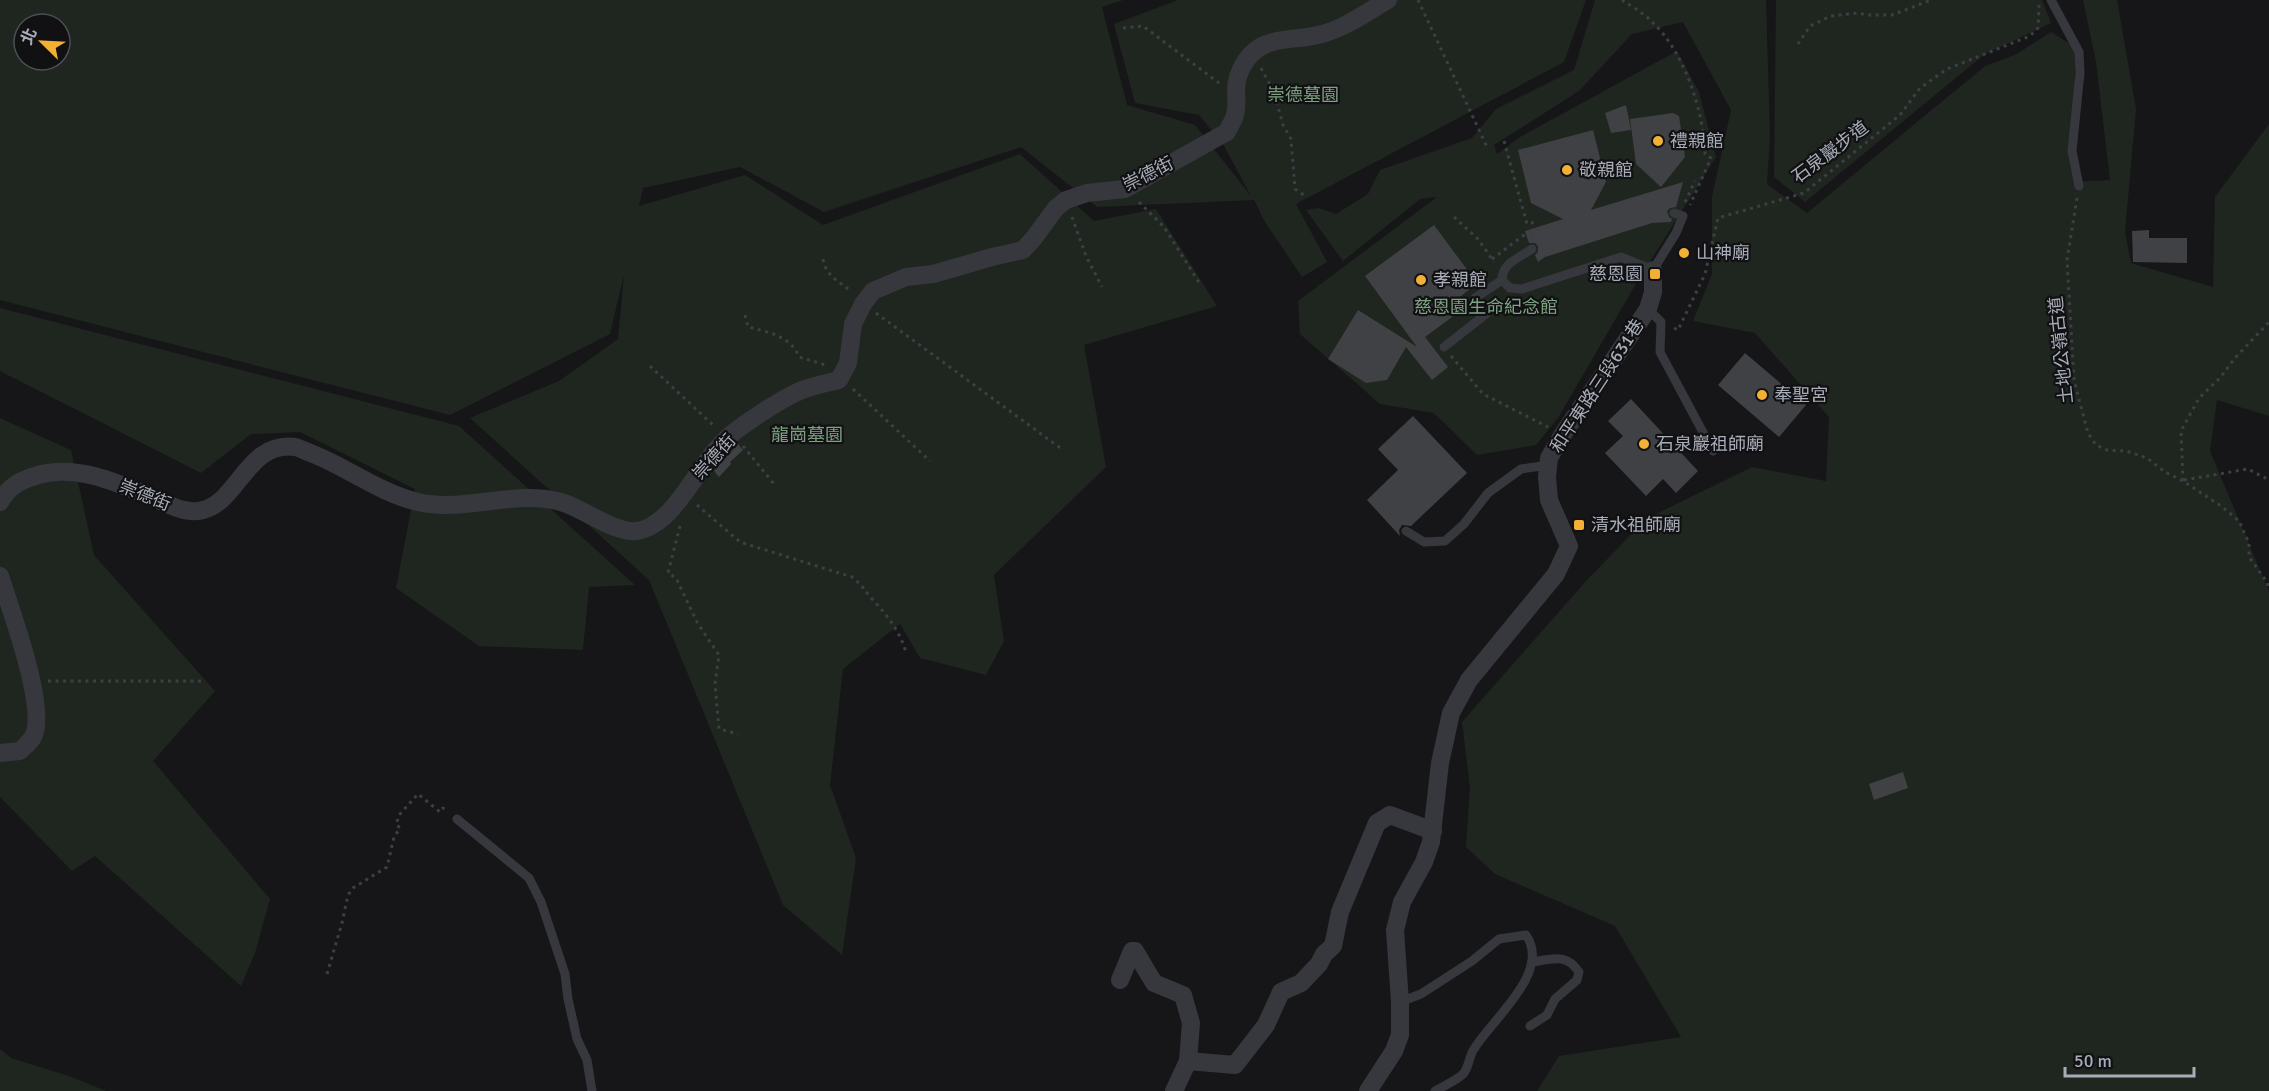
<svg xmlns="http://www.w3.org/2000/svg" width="2269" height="1091" font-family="Signika,'Noto Sans TC',sans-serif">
  <rect width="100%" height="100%" fill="#161618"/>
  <g fill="#1e261f" fill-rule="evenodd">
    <path d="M0 0H1123L1102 7 1127 105 1195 125 1251 196 1223 144 1199 115 1135 103 1114 24 1178 0H1586L1564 62 1296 204 1327 262 1302 277 1265 222 1254 200 1097 207 1021 147 824 212 740 167 643 188 639 206 745 175 823 225 1020 154 1094 221 1156 209 1217 306 1084 345 1106 467 994 575 1004 641 986 675 920 658 900 624 843 669 830 785 856 858 842 955 783 905 649 580 470 418 559 381 618 339 624 275 610 334 450 415 0 300ZM24 24H60V60H24Z"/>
    <polygon points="1595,0 1766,0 1770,136 1767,184 1807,213 1985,66 2015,55 2051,32 2075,47 2074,182 2110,180 2096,62 2083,0 2117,0 2136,109 2125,232 2131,263 2213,287 2215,197 2269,124 2269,416 2217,400 2210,451 2269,592 2269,1091 1537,1091 1559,1056 1681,1037 1615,926 1495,874 1466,847 1470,788 1462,722 1587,580 1646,519 1752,467 1826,481 1829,417 1755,333 1693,321 1712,274 1712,197 1731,110 1683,22 1632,34 1579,91 1494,145 1497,154 1520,137 1677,51 1699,92 1716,157 1637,282 1558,418 1536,445 1477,455 1434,413 1380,404 1300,334 1298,301 1437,197 1420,199 1343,261 1306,210 1318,208 1336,214 1368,194 1380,170 1472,138 1496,109 1574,70"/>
    <polygon points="1776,0 2042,0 2051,23 1985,54 1805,202 1774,177"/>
    <polygon points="0,308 459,426 635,585 589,587 583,650 479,646 396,588 415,489 300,432 251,434 201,473 0,371"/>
    <polygon points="0,418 71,450 94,555 215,691 153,761 270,899 255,953 241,986 95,856 72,871 0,797"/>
    <polygon points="0,1049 11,1058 69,1076 106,1091 0,1091"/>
  </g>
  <g fill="#404145">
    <polygon points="1626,105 1631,130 1611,133 1605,113"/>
    <polygon points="1673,113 1679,116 1685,157 1661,187 1636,164 1630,119"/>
    <polygon points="1593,130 1606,182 1591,210 1683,182 1676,207 1670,208 1667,211 1669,217 1672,219 1671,222 1652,223 1545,257 1538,262 1535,255 1538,252 1538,246 1535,243 1529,243 1525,231 1563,219 1531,203 1518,150"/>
    <polygon points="1434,225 1477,283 1460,297 1467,306 1425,337 1448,367 1432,380 1406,347 1387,380 1366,383 1328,359 1358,310 1417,347 1365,276"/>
    <polygon points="2149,230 2149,238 2187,238 2187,263 2133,262 2132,231"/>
    <polygon points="1745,353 1806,405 1779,437 1718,385"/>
    <polygon points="1631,399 1698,471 1676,493 1663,479 1646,496 1605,453 1623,436 1608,421"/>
    <polygon points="1413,416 1467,473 1411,526 1402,525 1399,530 1400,536 1367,500 1398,470 1378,449"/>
    <polygon points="738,444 743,450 730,462 731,464 719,477 714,471"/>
    <polygon points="1903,772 1908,788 1874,800 1869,784"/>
  </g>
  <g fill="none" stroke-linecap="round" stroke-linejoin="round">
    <g stroke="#3d3f44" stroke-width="3" stroke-dasharray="3 4.5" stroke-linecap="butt">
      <polyline points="1418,0 1488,149"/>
      <path d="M1622 0C1632 7 1644 13 1652 22 1684 51 1704 112 1705 154L1711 158 1690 205"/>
      <polyline points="1123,28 1143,26 1219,83"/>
      <polyline points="1798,44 1810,26 1831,16 1858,13 1867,15 1892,15 1931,0"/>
      <polyline points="1261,68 1274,92 1283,125 1291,139 1295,189 1304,195"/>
      <polyline points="1504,141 1527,224 1536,222"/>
      <polyline points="2077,198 2067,260 2074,380 2088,433 2096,445 2107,450 2126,451 2147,458 2165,472 2183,481 2221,506 2239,521 2249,543 2249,557 2267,582 2269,590"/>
      <polyline points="1139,202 1164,227 1200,284"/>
      <polyline points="1685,202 1695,181"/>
      <polyline points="1072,217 1086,256 1102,287"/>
      <polyline points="1454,217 1478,239 1494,262"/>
      <polyline points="1531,236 1541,231"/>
      <path d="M823 259C826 276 838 281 851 291"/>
      <polyline points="1492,259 1528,232 1540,228"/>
      <polyline points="1507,304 1509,307 1519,302"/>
      <polyline points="876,313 1063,450"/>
      <path d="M745 315 748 327C768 332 791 336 799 357L826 365"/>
      <polyline points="1674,328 1678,330 1705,274 1718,218 1804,193 1900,115 1920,88 1947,69 2030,36 2038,28 2039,5"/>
      <polyline points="1451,356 1483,394 1548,427"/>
      <polyline points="650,366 714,426"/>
      <polyline points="853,389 930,461"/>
      <polyline points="743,446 774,484"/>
      <polyline points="2184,480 2248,469 2269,480"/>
      <polyline points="2183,481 2181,431 2199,398 2220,378 2235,358 2269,322"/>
      <path d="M697 505 740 542 852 577C861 584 865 591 872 599 887 615 899 630 906 652"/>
      <polyline points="680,526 668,573 676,578 698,624 719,655 715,684 719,729 738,734"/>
      <polyline points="48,681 203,681"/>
      <polyline points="327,974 342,923 348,895 353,888 387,867 394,837 400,828 396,824 400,814 418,794 440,812 443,808 448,812"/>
    </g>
    <g stroke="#37383d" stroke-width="9">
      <polyline points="2051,0 2079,52 2080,73 2072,151 2079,186"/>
      <path d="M1532 249C1519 258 1502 263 1502 280L1510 288 1522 289 1621 257 1653 270 1676 233 1683 216 1674 213"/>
      <polyline points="1648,309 1661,322 1660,352 1713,451"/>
      <polyline points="1444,347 1486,314 1475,298 1502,280"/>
      <polyline points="1406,531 1424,542 1445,541 1464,524 1488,493 1521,469 1549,465"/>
      <polyline points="457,819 529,878 541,902 565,974 568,999 577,1039 587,1060 592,1091"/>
      <path d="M1400 1002 1421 994 1472 961 1499 939 1526 935C1552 972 1492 1019 1474 1049 1469 1056 1469 1068 1463 1074 1456 1081 1443 1086 1435 1091"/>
      <path d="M1530 1026 1547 1015 1555 999 1577 980 1579 972C1566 953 1553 959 1532 962"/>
    </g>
    <g stroke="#37383d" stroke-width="18">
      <path d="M0 502C9 486 21 480 38 475 77 464 118 483 153 498 169 504 185 515 203 510 239 501 247 441 295 447 300 448 307 452 313 454 348 468 380 493 418 502 465 513 514 489 561 502 583 508 615 534 637 531 675 525 697 465 725 440 739 426 783 398 802 390 813 386 826 383 839 380L848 363 853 324 863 304 873 291 906 277 933 274 992 257 1023 250 1034 238 1056 208 1066 200 1087 193 1125 189 1227 132C1229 127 1234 120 1235 115 1239 98 1232 88 1241 69 1259 32 1290 43 1322 34 1345 28 1367 12 1388 0"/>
      <path d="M0 576C10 608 48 709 33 737 30 742 24 747 20 751L0 753"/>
      <polyline points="1120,980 1132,951 1135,951 1154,983 1183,995 1191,1023 1188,1061 1174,1091"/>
      <polyline points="1188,1061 1235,1065 1266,1025 1281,992 1301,983 1319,964 1324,954 1333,946 1340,912 1377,823 1390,815 1433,831"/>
      <polyline points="1368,1091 1394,1051 1400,1035 1400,1002 1395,930 1402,902 1424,862 1431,842 1440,763 1451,713 1469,680 1556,574 1569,546 1549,500 1547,477 1549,458 1563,434 1648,309 1653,292 1653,270"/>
    </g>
  </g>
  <g fill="#f2b134" stroke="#111113" stroke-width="2">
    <circle cx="1658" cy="141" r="6"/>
    <circle cx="1567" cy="170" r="6"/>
    <circle cx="1684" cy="253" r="6"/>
    <rect x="1649" y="268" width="12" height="12" rx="3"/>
    <circle cx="1421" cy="280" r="6"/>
    <circle cx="1762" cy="395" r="6"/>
    <circle cx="1644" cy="444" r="6"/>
    <rect x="1573" y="519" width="12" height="12" rx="3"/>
  </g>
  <g text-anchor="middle" stroke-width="4.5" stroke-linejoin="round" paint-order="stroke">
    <g font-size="18" fill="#7fa381" stroke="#111113">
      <text x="1303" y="101">崇德墓園</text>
      <text x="1486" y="313">慈恩園生命紀念館</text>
      <text x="807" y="441">龍崗墓園</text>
    </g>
    <g font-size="18" fill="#a8adb8" stroke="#111113" text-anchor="start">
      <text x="1670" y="147">禮親館</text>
      <text x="1579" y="176">敬親館</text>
      <text x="1696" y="259">山神廟</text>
      <text x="1643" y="280" text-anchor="end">慈恩園</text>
      <text x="1433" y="286">孝親館</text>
      <text x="1774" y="401">奉聖宮</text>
      <text x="1656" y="450">石泉巖祖師廟</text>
      <text x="1591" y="531">清水祖師廟</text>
    </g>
    <g font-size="18" fill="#a8adb8" stroke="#111113">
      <text transform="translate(1830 152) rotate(-37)" y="6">石泉巖步道</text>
      <text transform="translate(1148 174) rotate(-27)" y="6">崇德街</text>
      <text transform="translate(2061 350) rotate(-96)" y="6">土地公嶺古道</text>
      <text transform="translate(1597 386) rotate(-57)" y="6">和平東路三段631巷</text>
      <text transform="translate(714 457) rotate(-48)" y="6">崇德街</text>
      <text transform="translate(145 495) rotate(22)" y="6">崇德街</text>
    </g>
  </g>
  <g transform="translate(42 42) rotate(294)"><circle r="28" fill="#111113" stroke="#4d4f55" stroke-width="1.5"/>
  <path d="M0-4.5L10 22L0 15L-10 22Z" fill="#f2b134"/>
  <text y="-9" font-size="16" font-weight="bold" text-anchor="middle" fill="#a8adb8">北</text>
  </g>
  <path d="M2065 1067v9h129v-9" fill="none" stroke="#a8adb8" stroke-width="3"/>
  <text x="2074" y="1067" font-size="18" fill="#a8adb8" stroke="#111113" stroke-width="4.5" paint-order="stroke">50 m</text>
</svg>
